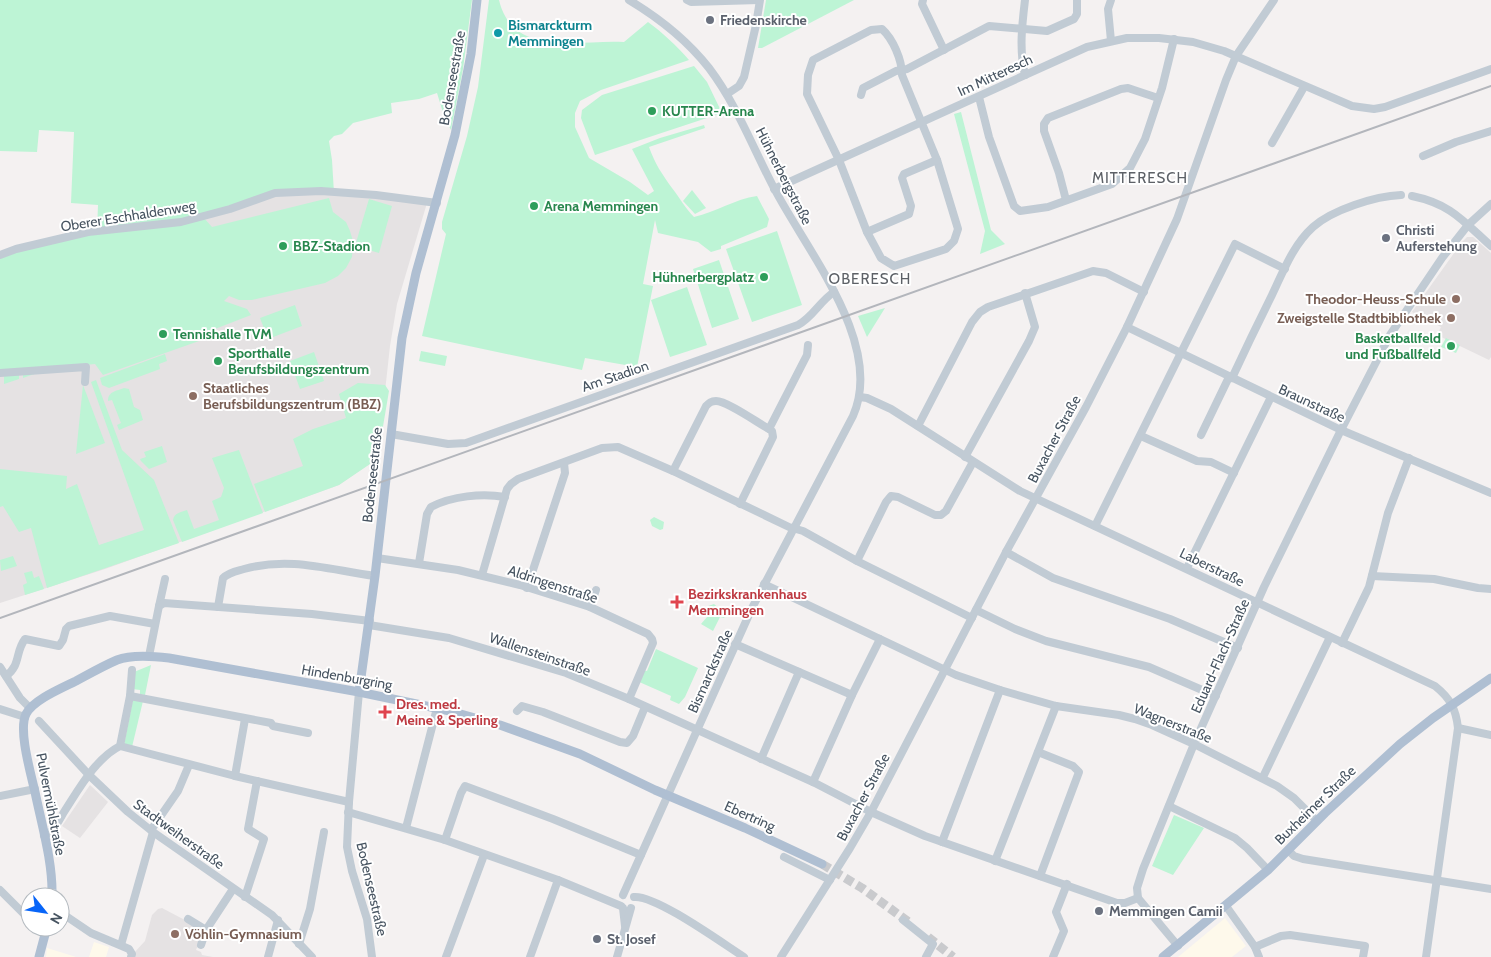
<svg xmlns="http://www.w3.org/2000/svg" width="1491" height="957" font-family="Cabin,sans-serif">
  <rect width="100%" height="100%" fill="#f4f1f1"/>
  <g fill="#fef9eb">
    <polygon points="1225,918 1246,946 1232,957 1178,957"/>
    <polygon points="94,942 109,947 106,957 89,957"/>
    <polygon points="47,948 73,956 76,957 46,957"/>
  </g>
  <g fill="#e5e2e3">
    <polygon points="321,192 427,203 397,304 390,346 378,455 375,460 339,485 105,569 0,603 0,258 275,195"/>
    <polygon points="1467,237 1473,237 1491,253 1491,357 1489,360 1437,335 1441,327 1412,312 1462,242"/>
    <polygon points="90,785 108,802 80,838 62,826"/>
    <polygon points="162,908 202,929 203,932 196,950 201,952 202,955 213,957 134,957 134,953 145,941 152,915 158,909"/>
  </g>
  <g fill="#bdf4d5">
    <polygon points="0,0 472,0 463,69 451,130 445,119 437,93 419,99 391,103 392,113 353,123 342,134 334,136 329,141 332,160 334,193 275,195 204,218 212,227 329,198 333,212 346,222 350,231 353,241 352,257 346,268 338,276 325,283 252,300 239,300 229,296 224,301 247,309 251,315 215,329 216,335 103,375 95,364 0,373 0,255 97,231 98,205 71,203 74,132 39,130 37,152 0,151"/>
    <path d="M489 0H499C513 59 581 39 624 42L648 22C663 33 677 46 689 60L601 90 580 101 575 113V127L589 158 630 182 648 195 654 191 632 149 660 138 704 125 705 128 649 147C655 164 662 174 672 188 680 198 685 208 694 217 716 212 735 199 757 196L769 219 767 227 721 246V249L711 252 698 242 658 233 655 220 643 284 653 286 637 367 585 358 582 370 422 336 446 234 442 229V222L467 136 478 87Z"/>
    <polygon points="766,0 854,0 762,48 758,48"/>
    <polygon points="694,66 707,82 722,113 595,155 581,118 582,110 602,95"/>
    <polygon points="961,112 991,230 1005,244 980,254 985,231 954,114"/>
    <polygon points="692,190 706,208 695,214 683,201"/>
    <polygon points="369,199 392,206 379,253 355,246"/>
    <polygon points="777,231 802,305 752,322 726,249"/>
    <polygon points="719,260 739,319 712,328 693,269"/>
    <polygon points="687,287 707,345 670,357 651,300"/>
    <polygon points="295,305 302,326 268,339 260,318"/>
    <polygon points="885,308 867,337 858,316"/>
    <polygon points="1446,338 1460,345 1456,353 1441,347"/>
    <polygon points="421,351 447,356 445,366 419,361"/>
    <polygon points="314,352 324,381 300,389 290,361"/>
    <polygon points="165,354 167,361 159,364 160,369 109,388 102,385 100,378"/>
    <polygon points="45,372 47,373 37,373 23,378 23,375 19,375 19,379 4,384 4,375 7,373"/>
    <polygon points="96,380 122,450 154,480 179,543 47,588 31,528 19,532 3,506 0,507 0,469 67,476 66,489 77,484 99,545 144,530 91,382"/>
    <polygon points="358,383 385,385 389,391 379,450 373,462 339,485 265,512 254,484 303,466 293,439 313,429 346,418 339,394"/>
    <polygon points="83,385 105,443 76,454"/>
    <path d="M124 388 129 389 134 407 140 410 143 420 119 430 117 425 121 423 112 400 108 401C108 391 117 391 124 388Z"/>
    <polygon points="162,446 167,462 149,469 141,461 140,459 146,457 144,452"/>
    <path d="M239 450 263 513 182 542 173 520C174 513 181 512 187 510L194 529 219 520 212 501 221 497 224 488 212 458Z"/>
    <polygon points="654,517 664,522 663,529 660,530 652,526 650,520"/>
    <polygon points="13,556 17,566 1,571 0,560"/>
    <polygon points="32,571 34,578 39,576 44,589 25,595 23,585 27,583 24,573"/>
    <polygon points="714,604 726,614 724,618 720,617 713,631 701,624 707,617 708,606"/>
    <polygon points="656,649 698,668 685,697 679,704 670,700 671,696 637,681 642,670 647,671"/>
    <polygon points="151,665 145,695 140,694 140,690 132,689 134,672"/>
    <polygon points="133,699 143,701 132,747 124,745"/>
    <polygon points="1174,815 1204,828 1173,875 1152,866"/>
  </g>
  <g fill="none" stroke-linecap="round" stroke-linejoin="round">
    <g stroke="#c9cacd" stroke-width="9" stroke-dasharray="9 4.5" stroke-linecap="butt">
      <polyline points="822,864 862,888 910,923"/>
      <polyline points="928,937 953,957"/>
    </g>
    <g stroke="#c1cbd4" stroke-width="8">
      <polyline points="687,0 691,2 759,0"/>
      <polyline points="923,0 922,4 944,50"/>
      <path d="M882 29C893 39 902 60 902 75L937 160 958 229 954 241 946 249 894 266 881 258 867 232 839 160 807 94 808 75 813 60 871 30Z"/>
      <polyline points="1111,41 1108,9 1111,0"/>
      <path d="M1025 75C1019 50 1022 25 1025 0"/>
      <polyline points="727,94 739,86 744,77 756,25 760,0"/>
      <polyline points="861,95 863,88 896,71 907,69 989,26 1047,31 1074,19 1077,14 1077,0"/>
      <polyline points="979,97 989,137 1014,206 1020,211 1048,207 1112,184 1130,168 1145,139 1162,88 1174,39"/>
      <polyline points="1272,143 1304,87"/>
      <polyline points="1423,156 1456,142 1491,131"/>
      <polyline points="774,189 1087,47 1127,38 1159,38 1193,42 1224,51 1352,106 1374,109 1385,107 1491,69"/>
      <path d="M1412 196C1451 204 1463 221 1491 246"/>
      <polyline points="1066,200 1059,173 1044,131 1044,124 1048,118 1121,89 1128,88 1158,98"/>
      <polyline points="867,232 909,214 911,206 902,178 904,174 937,160"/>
      <polyline points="0,255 16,249 88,232 181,222 230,209 275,193 321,191 376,195 437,203"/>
      <polyline points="1127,327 1341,430 1491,493"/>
      <polyline points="0,373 86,367 85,382"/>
      <path d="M1232 378C1245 350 1258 323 1272 295 1283 272 1293 245 1313 227 1332 210 1375 196 1401 195"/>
      <path d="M860 397 867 398 891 409 1020 491 1435 686C1450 698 1456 709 1458 728L1426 957"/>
      <polyline points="918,426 972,322 980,312 988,307 1093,271 1106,273 1144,292"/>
      <polyline points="769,429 807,355 808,345"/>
      <path d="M391 434 448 444 466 443 798 325C813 317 820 301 834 292"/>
      <polyline points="1201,435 1229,377"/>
      <polyline points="1141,436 1197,461 1211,462 1234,473"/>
      <polyline points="965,457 1029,341 1035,327 1025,293"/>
      <path d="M673 471 706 406C709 403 711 401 716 401 727 401 758 423 769 429L772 431 773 437 740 504"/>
      <polyline points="1095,526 1235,244 1285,269"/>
      <polyline points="1006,552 1053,578 1170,619 1238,648"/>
      <polyline points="377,558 458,570 520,585 590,607 648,634 652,639 653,643 629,699"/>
      <polyline points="857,561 886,502 891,496 898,497 935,515 941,515 946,511 973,462"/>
      <path d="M419 563 427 514 431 507C452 496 482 493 505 497"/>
      <polyline points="1187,568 1271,397"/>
      <polyline points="482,575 507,489 511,484 518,479 602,448 618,447 673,471 789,527 803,531 857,561 972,618"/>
      <polyline points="1372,576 1434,579 1478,588 1491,589"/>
      <polyline points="764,584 956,675 1000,690 1056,706 1119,715 1135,719 1152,725 1194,744 1277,786 1294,798 1317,821"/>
      <polyline points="527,588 565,473 564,463"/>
      <polyline points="159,606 165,579"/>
      <path d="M218 607 223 578C229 572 237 571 244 569 290 556 330 570 375 576"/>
      <polyline points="590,607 596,590"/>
      <polyline points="976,610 1015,629 1046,641 1149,667 1216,696"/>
      <polyline points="369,625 449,638 566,673 629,699 813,782 871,812 925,836 1117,903 1125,903 1138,898"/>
      <polyline points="1342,643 1369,587 1388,513 1409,458"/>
      <polyline points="735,644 852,695"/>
      <polyline points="149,656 159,606 164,603 312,614 370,621"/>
      <polyline points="0,667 20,698 30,708"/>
      <path d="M6 676C21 665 15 652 25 639L59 646 63 640 66 629 69 626 110 616 155 624"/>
      <polyline points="359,692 349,802 347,847 352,871 367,919 372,957"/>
      <polyline points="130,696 271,723 273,726 308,733"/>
      <polyline points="0,709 25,717"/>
      <polyline points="517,711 522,706 543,712 620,742 627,743 633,736 645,707"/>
      <polyline points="39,721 89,775 128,812 153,832 272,915 312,957"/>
      <polyline points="1458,728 1491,735"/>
      <polyline points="120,746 235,776 349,802"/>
      <polyline points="1038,752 1073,766 1079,772 1040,876"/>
      <polyline points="761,759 799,672"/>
      <polyline points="235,776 245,719"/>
      <polyline points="1263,777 1330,637"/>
      <polyline points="813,782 852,695 880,639"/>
      <polyline points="0,796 35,789"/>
      <polyline points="1169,806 1235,838 1247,848 1268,870"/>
      <polyline points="348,812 445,840 558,880 621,906"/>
      <polyline points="406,828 437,708"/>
      <polyline points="151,830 178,791 189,765"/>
      <path d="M44 836C54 832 59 820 64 812 79 789 95 759 120 746L130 696 132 670"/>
      <polyline points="445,840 461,793 465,786 553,819 641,855"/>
      <polyline points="942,842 1000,690"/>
      <polyline points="1288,850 1294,856 1303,859 1491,889"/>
      <polyline points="784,857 830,880"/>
      <polyline points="995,861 1056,706"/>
      <polyline points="0,890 30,920"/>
      <path d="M623 895 752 608 853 416C885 344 806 250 774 188 753 148 737 105 709 68 687 40 659 18 629 0"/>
      <polyline points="245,897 264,839 248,829 257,781"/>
      <path d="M634 897C656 895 722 943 744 957"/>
      <polyline points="1226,906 1255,947 1259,957"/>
      <polyline points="623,908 625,926"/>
      <polyline points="60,912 91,933 129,949 132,954 131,957"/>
      <polyline points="188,919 206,930"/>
      <polyline points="903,920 933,944 926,957"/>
      <polyline points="37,927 46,931"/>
      <polyline points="299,944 310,909 324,832"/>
      <polyline points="121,945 153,832"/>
      <polyline points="201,945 206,930 233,889"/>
      <polyline points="1178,946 1138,898 1137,888 1143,869 1194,744 1264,587 1341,430 1390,335 1442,258 1468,225 1491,204"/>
      <polyline points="1255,947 1281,936 1290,935 1365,946 1363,957"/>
      <polyline points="268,957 278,920"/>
      <polyline points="446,957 484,855"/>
      <polyline points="530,957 558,880"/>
      <polyline points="617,957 631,908"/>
      <polyline points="781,957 850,848 871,812 1006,552 1086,407 1127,327 1177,219 1226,80 1236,56 1274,0"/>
      <polyline points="1053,957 1064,931 1056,912 1067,884"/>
    </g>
    <g stroke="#afbfd2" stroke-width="9">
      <polyline points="359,692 375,576 402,338 416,273 455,135 471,54 477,0"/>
      <path d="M52 897C53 862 42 826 35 792 31 774 18 730 26 714 33 700 62 688 76 681 89 674 103 666 117 660 132 654 153 656 169 658L359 692 450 711 500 725 580 754 655 790 745 828 822 864"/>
      <polyline points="39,957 47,927"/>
      <polyline points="1163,957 1268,870 1325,813 1400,744 1433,718 1491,678"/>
    </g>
    <polyline stroke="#b3b6bc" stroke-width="2" points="0,618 1491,86"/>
  </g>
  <g fill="#6b7280" stroke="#fff" stroke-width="2">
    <circle cx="710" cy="20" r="5"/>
    <circle cx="1386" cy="238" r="5"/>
    <circle cx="1099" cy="911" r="5"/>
    <circle cx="597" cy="939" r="5"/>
  </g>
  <circle fill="#0f9aa8" stroke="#fff" stroke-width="2" cx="498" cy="33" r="5"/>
  <g fill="#2e9e5b" stroke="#fff" stroke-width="2">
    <circle cx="652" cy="111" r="5"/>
    <circle cx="534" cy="206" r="5"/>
    <circle cx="283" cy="246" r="5"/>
    <circle cx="764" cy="277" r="5"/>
    <circle cx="163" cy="334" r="5"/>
    <circle cx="1451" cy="346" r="5"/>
    <circle cx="218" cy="361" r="5"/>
  </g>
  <g fill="#8d6e63" stroke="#fff" stroke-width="2">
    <circle cx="1456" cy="299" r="5"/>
    <circle cx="1451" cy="318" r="5"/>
    <circle cx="193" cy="396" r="5"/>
    <circle cx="175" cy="934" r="5"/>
  </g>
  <g fill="#e0444e" stroke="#fff" stroke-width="2">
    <path d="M674.5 594.5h5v5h5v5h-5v5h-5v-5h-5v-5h5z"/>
    <path d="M382.5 704.5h5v5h5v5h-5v5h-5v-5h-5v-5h5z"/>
  </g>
  <g text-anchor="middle" stroke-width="4" stroke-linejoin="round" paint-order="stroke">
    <g font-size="14" font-weight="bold" fill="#5b616d" stroke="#fff" text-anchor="start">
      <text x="720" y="25">Friedenskirche</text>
      <text x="1396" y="235">Christi<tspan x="1396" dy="16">Auferstehung</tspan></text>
      <text x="1109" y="916">Memmingen Camii</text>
      <text x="607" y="944">St. Josef</text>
    </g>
    <g font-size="14" font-weight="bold" fill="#0d838f" stroke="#fff" text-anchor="start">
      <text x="508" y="30">Bismarckturm<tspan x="508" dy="16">Memmingen</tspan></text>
    </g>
    <g font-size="14" fill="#475461" stroke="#fff">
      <text transform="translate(995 75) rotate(-25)" y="5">Im Mitteresch</text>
      <text transform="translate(452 78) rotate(-80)" y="5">Bodenseestraße</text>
      <text transform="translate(784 176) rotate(63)" y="5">Hühnerbergstraße</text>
      <text transform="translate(128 216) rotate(-9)" y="5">Oberer Eschhaldenweg</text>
      <text transform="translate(615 376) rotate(-19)" y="5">Am Stadion</text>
      <text transform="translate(1312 403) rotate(25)" y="5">Braunstraße</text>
      <text transform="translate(1054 439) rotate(-62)" y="5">Buxacher Straße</text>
      <text transform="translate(372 475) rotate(-84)" y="5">Bodenseestraße</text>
      <text transform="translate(1212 567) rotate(26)" y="5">Laberstraße</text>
      <text transform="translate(553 584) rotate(18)" y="5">Aldringenstraße</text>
      <text transform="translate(540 654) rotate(19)" y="5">Wallensteinstraße</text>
      <text transform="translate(1220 656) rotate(-66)" y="5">Eduard-Flach-Straße</text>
      <text transform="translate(710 671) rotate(-66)" y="5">Bismarckstraße</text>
      <text transform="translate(347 677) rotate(10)" y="5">Hindenburgring</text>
      <text transform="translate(1173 723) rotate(22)" y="5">Wagnerstraße</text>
      <text transform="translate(863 797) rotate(-62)" y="5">Buxacher Straße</text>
      <text transform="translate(51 804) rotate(79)" y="5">Pulvermühlstraße</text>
      <text transform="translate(1315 805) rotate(-44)" y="5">Buxheimer Straße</text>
      <text transform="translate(750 816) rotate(24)" y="5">Ebertring</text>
      <text transform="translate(179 834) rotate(36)" y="5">Stadtweiherstraße</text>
      <text transform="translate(372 889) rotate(77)" y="5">Bodenseestraße</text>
    </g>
    <g font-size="14" font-weight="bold" fill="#27864d" stroke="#fff" text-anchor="start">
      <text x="662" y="116">KUTTER-Arena</text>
      <text x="544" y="211">Arena Memmingen</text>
      <text x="293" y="251">BBZ-Stadion</text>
      <text x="754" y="282" text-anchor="end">Hühnerbergplatz</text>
      <text x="173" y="339">Tennishalle TVM</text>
      <text x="1441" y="343" text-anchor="end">Basketballfeld<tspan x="1441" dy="16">und Fußballfeld</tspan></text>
      <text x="228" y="358">Sporthalle<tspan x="228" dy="16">Berufsbildungszentrum</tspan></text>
    </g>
    <g font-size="14" font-weight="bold" fill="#785e54" stroke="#fff" text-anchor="end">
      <text x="1446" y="304">Theodor-Heuss-Schule</text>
      <text x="1441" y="323">Zweigstelle Stadtbibliothek</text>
      <text x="203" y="393" text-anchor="start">Staatliches<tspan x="203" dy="16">Berufsbildungszentrum (BBZ)</tspan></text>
      <text x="185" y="939" text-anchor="start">Vöhlin-Gymnasium</text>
    </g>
    <g font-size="14" font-weight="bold" fill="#be3a42" stroke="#fff" text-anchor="start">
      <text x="688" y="599">Bezirkskrankenhaus<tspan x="688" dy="16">Memmingen</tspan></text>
      <text x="396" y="709">Dres. med.<tspan x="396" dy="16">Meine &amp; Sperling</tspan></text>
    </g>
    <g font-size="15" letter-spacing="1" fill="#5d6167" stroke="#fff">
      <text x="1140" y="183">MITTERESCH</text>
      <text x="870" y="284">OBERESCH</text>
    </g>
  </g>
  <g transform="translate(45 912) rotate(120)"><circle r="24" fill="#ffffff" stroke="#b5bbc0"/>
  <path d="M0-4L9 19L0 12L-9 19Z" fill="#0865f8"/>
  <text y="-8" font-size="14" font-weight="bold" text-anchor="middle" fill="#475461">N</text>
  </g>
</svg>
